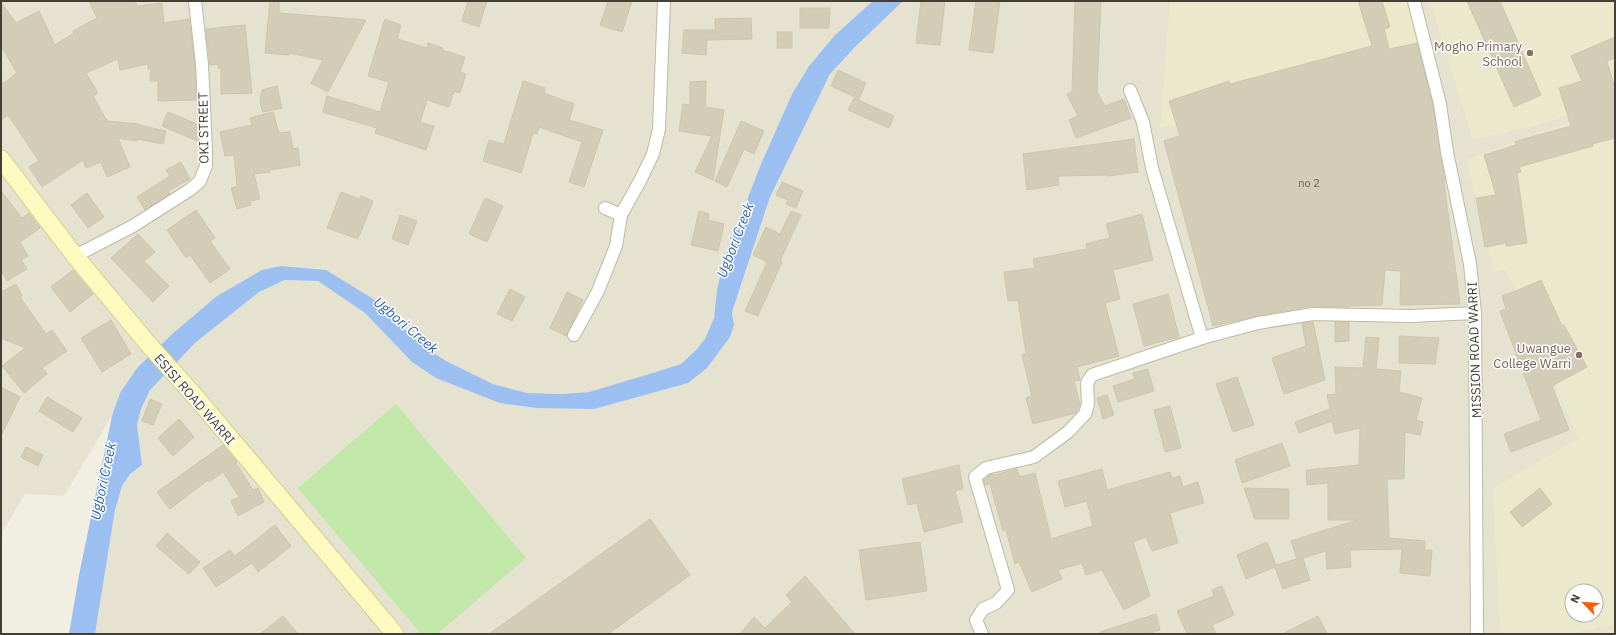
<svg xmlns="http://www.w3.org/2000/svg" width="1616" height="635" font-family="'IBM Plex Sans',sans-serif">
  <rect width="100%" height="100%" fill="#f1efe2"/>
  <g fill="#e6e2d0" fill-rule="evenodd">
    <polygon points="1,1 873,1 835,35 809,66 792,94 761,164 724,259 717,290 714,318 705,339 696,350 681,364 656,372 589,392 562,394 527,393 493,384 446,361 420,344 375,300 281,266 262,270 217,296 171,335 137,368 120,393 112,416 64,496 25,494 3,531 1,550"/>
    <path d="M903 1H1615V634H95L115 510 122 486 130 474 142 465 137 425 141 409 150 390 195 342 259 292 285 280 318 281 365 313 412 362 536 408 707 368 734 325 732 314 733 309 770 197 830 74 855 47ZM1572 591H1596V615H1572Z"/>
  </g>
  <g fill="#ebe8cb" fill-rule="evenodd">
    <polygon points="1170,1 1411,1 1430,66 1265,108 1160,128"/>
    <polygon points="1430,1 1615,1 1615,99 1545,123 1473,140"/>
    <path d="M1615 105V624L1570 634H1500L1493 488 1578 439 1506 269 1494 272 1466 160ZM1572 591H1596V615H1572Z"/>
  </g>
  <polygon fill="#c1e7a9" points="396,404 526,558 437,634 421,634 298,488"/>
  <polygon fill="#9cbff1" points="873,1 903,1 855,47 830,74 770,197 733,309 732,314 734,325 730,337 707,368 688,383 594,409 536,408 500,403 436,378 412,362 365,313 318,281 285,280 259,292 196,342 150,390 141,409 137,425 142,465 130,474 122,486 115,510 95,634 69,634 79,575 112,416 120,393 137,368 171,335 217,296 262,270 281,266 326,270 375,300 420,344 446,361 493,384 527,393 562,394 589,392 656,372 681,364 696,350 705,339 714,318 717,290 724,259 761,164 792,94 809,66 835,35"/>
  <g fill="#d3cdb7" stroke="#cec6ab">
    <polygon points="89,1 135,1 137,6 162,3 164,23 189,19 195,65 196,100 158,101 158,81 150,81 151,68 148,69 148,64 120,70 118,59 86,73 98,93 93,96 107,121 139,124 139,125 166,131 163,144 137,139 137,141 118,138 130,167 107,177 101,162 86,168 83,160 42,187 29,167 39,161 8,115 1,120 1,85 17,73 1,46 1,2 16,23 39,11 55,45 74,33 73,31 97,18"/>
    <polygon points="270,1 279,1 279,13 366,20 328,92 311,83 323,60 289,53 289,55 265,53"/>
    <polygon points="468,1 487,1 479,27 462,21"/>
    <polygon points="608,1 632,1 622,32 600,25"/>
    <polygon points="921,1 945,1 940,45 916,43"/>
    <polygon points="976,1 1000,1 993,53 969,50"/>
    <polygon points="1075,1 1101,1 1097,92 1105,106 1124,99 1131,118 1076,138 1069,120 1078,116 1067,94 1072,92"/>
    <polygon points="1358,1 1382,1 1390,27 1384,29 1389,49 1417,43 1433,105 1445,182 1444,182 1460,304 1400,305 1401,271 1385,270 1382,305 1349,306 1349,307 1310,306 1257,316 1213,326 1164,141 1180,136 1169,101 1229,81 1230,84 1372,46"/>
    <polygon points="1467,1 1500,1 1541,95 1514,107"/>
    <polygon points="800,8 830,8 829,28 800,28"/>
    <polygon points="751,18 752,39 707,40 706,55 682,53 684,30 715,30 715,19"/>
    <polygon points="385,19 401,25 397,39 427,48 428,43 443,48 442,50 465,57 460,72 466,74 460,93 454,91 449,107 427,100 420,122 434,126 426,150 375,133 377,128 323,112 327,96 380,112 389,82 368,76"/>
    <polygon points="245,25 252,93 221,94 221,68 218,68 218,64 210,65 206,29"/>
    <rect x="777" y="32" width="15" height="16"/>
    <polygon points="1615,37 1615,58 1607,61 1615,89 1615,138 1592,144 1593,146 1519,167 1521,172 1517,173 1527,243 1506,246 1506,243 1485,247 1476,198 1496,195 1484,155 1516,145 1515,142 1527,138 1571,126 1559,88 1582,81 1571,56"/>
    <polygon points="838,70 866,83 859,99 831,86"/>
    <polygon points="523,81 545,88 544,93 574,104 569,120 603,130 584,187 569,182 582,142 539,127 537,134 533,133 521,173 483,161 489,140 504,144"/>
    <polygon points="706,81 705,107 724,110 713,180 695,172 712,136 679,131 683,104 690,105 690,82"/>
    <polygon points="277,86 282,108 263,112 260,103 262,90"/>
    <polygon points="854,98 894,116 889,128 848,110"/>
    <polygon points="168,112 197,124 197,141 162,126"/>
    <polygon points="273,112 279,133 290,132 293,149 298,148 300,165 270,170 270,172 254,174 260,199 250,201 251,205 237,209 231,188 237,186 234,155 225,156 220,132 252,125 250,118"/>
    <polygon points="741,121 764,131 754,154 744,149 727,187 715,181"/>
    <polygon points="1134,139 1138,172 1108,176 1107,175 1058,176 1059,185 1027,190 1023,154"/>
    <polygon points="181,162 190,179 168,191 170,194 145,210 137,197 170,176 166,170"/>
    <polygon points="782,182 803,191 796,208 786,204 788,200 776,195"/>
    <polygon points="1,191 22,218 29,213 40,228 20,242 28,256 21,260 27,269 7,281 1,270"/>
    <polygon points="341,192 359,199 361,196 373,201 358,239 327,228"/>
    <polygon points="87,193 104,217 88,228 71,205"/>
    <polygon points="485,198 503,206 487,242 469,234"/>
    <polygon points="196,210 215,238 210,241 230,269 210,283 190,255 186,258 167,230"/>
    <polygon points="699,211 709,214 708,220 724,224 718,251 691,245"/>
    <polygon points="791,211 801,215 780,261 782,262 758,316 745,311 767,262 753,255 766,227 780,234"/>
    <polygon points="1142,214 1153,260 1113,270 1120,299 1105,303 1119,356 1077,367 1080,380 1074,381 1080,404 1076,413 1033,424 1026,398 1032,396 1022,355 1026,354 1018,300 1008,301 1004,272 1035,268 1033,259 1087,249 1086,244 1110,238 1106,224"/>
    <polygon points="400,215 417,221 408,245 392,239"/>
    <polygon points="138,234 155,252 144,261 169,286 153,302 111,258"/>
    <polygon points="73,270 93,294 70,312 51,287"/>
    <polygon points="1541,280 1562,326 1564,325 1587,367 1552,386 1569,430 1511,452 1504,434 1541,420 1500,311 1506,309 1502,296 1516,291"/>
    <polygon points="16,284 22,296 20,297 46,334 52,330 67,351 42,368 47,374 24,393 2,366 25,348 1,338 1,292"/>
    <polygon points="510,289 525,297 512,321 497,314"/>
    <polygon points="567,292 583,300 566,336 550,328"/>
    <polygon points="1168,294 1179,337 1144,346 1133,304"/>
    <polygon points="111,320 131,354 102,372 81,338"/>
    <polygon points="1313,322 1325,380 1284,394 1272,358 1306,346 1302,323"/>
    <polygon points="1335,322 1349,322 1349,341 1335,342"/>
    <polygon points="1399,336 1439,338 1435,364 1399,363"/>
    <polygon points="1366,337 1379,338 1376,369 1401,371 1399,392 1422,398 1416,420 1423,422 1420,435 1405,432 1404,479 1387,479 1389,538 1425,541 1425,550 1432,550 1430,576 1400,573 1402,549 1350,550 1351,567 1327,569 1326,551 1303,558 1310,580 1283,589 1275,567 1246,579 1237,555 1267,542 1276,565 1297,559 1291,541 1357,520 1328,520 1328,483 1307,485 1306,470 1359,465 1360,428 1335,434 1332,421 1299,433 1295,422 1330,409 1327,395 1336,394 1335,367 1363,368"/>
    <polygon points="1148,369 1154,391 1118,402 1113,386 1135,379 1133,373"/>
    <polygon points="1237,377 1254,425 1233,432 1216,384"/>
    <polygon points="1,387 20,397 1,436"/>
    <polygon points="1107,395 1114,415 1103,419 1097,398"/>
    <polygon points="47,397 82,418 73,432 39,411"/>
    <polygon points="150,399 162,404 153,425 142,421"/>
    <polygon points="1170,406 1181,448 1165,452 1154,410"/>
    <polygon points="179,419 194,437 173,456 158,438"/>
    <polygon points="1282,443 1290,466 1242,483 1235,460"/>
    <polygon points="223,445 237,462 236,463 253,490 258,488 264,502 238,516 231,501 239,497 223,472 209,482 208,480 170,509 157,492"/>
    <polygon points="26,447 43,455 38,466 21,457"/>
    <polygon points="959,465 963,489 955,491 963,522 924,532 917,503 908,505 902,479"/>
    <polygon points="1017,469 1020,477 1035,473 1051,539 1093,526 1087,501 1065,507 1058,481 1102,469 1107,490 1170,472 1172,478 1180,476 1183,487 1198,482 1204,503 1170,513 1178,543 1152,551 1146,537 1133,542 1150,596 1124,610 1102,570 1086,575 1082,563 1058,570 1062,579 1032,592 1019,562 1015,564 1006,530 1003,531 990,484 985,485 984,480 989,475 993,474 994,475"/>
    <polygon points="1244,488 1289,489 1289,519 1255,519"/>
    <polygon points="1540,488 1552,504 1522,527 1510,512"/>
    <polygon points="650,519 690,575 608,634 489,634"/>
    <polygon points="275,525 291,546 258,572 252,563 216,587 203,568 230,550 235,556"/>
    <polygon points="167,533 200,562 189,574 156,546"/>
    <polygon points="920,542 927,591 866,600 859,550"/>
    <polygon points="805,576 855,634 740,634 754,617 765,628 792,602 786,595"/>
    <polygon points="1222,586 1234,615 1212,625 1216,634 1187,634 1177,611 1214,596 1212,590"/>
    <polygon points="1156,614 1160,630 1147,634 1100,634 1100,632"/>
    <polygon points="283,616 298,634 260,634"/>
    <polygon points="1318,616 1327,634 1282,634"/>
  </g>
  <g fill="none" stroke-linecap="round" stroke-linejoin="round">
    <g stroke="#bdb9a5" stroke-width="14">
      <g id="street">
        <polyline points="1414,1 1440,104 1447,152 1470,264 1475,313 1477,634"/>
        <polyline points="1130,90 1143,122 1152,168 1202,338"/>
        <polyline points="605,208 621,215 641,179 653,154 659,129 664,1"/>
        <polyline points="75,256 133,226 191,189 200,181 206,166 206,150 202,64 195,1"/>
        <polyline points="574,335 598,291 616,246 621,215"/>
        <polyline points="982,634 976,620 983,609 996,603 1008,590 975,477 986,468 1034,457 1068,432 1085,414 1088,404 1087,383 1092,375 1202,338 1258,323 1313,314 1411,316 1475,313"/>
      </g>
    </g>
    <g stroke="#d3cd91" stroke-width="19">
      <polyline id="secondary" points="1,159 75,256 149,345 200,402 395,634"/>
    </g>
    <use href="#street" stroke="#fff" stroke-width="12"/>
    <use href="#secondary" stroke="#fffabf" stroke-width="17"/>
  </g>
  <g fill="#8d6e63" stroke="#fff" stroke-width="1.5">
    <circle cx="1530" cy="53" r="4"/>
    <circle cx="1579" cy="355" r="4"/>
  </g>
  <g text-anchor="middle" stroke-width="3" stroke-linejoin="round" paint-order="stroke">
    <g font-size="11" fill="#676254">
      <text x="1309" y="187">no 2</text>
    </g>
    <g font-size="13" fill="#785e54" stroke="#fff" text-anchor="end">
      <text x="1522" y="51">Mogho Primary<tspan x="1522" dy="15">School</tspan></text>
      <text x="1571" y="353">Uwangue<tspan x="1571" dy="15">College Warri</tspan></text>
    </g>
    <g font-size="13" fill="#433f33" stroke="#fff">
      <text transform="translate(203 128) rotate(-91)" y="5">OKI STREET</text>
      <text transform="translate(1474 350) rotate(-92)" y="5">MISSION ROAD WARRI</text>
      <text transform="translate(195 399) rotate(49)" y="5">ESISI ROAD WARRI</text>
    </g>
    <g font-size="14" font-style="italic" fill="#2b61af" stroke="#fff">
      <text transform="translate(735 240) rotate(-69)" y="5">Ugbori Creek</text>
      <text transform="translate(406 325) rotate(40)" y="5">Ugbori Creek</text>
      <text transform="translate(103 481) rotate(-78)" y="5">Ugbori Creek</text>
    </g>
  </g>
  <rect width="1616" height="635" fill="none" stroke="#433f33" stroke-width="4"/>
  <g transform="translate(1584 603) rotate(295)"><circle r="19" fill="#ffffff" stroke="#b4b2ad"/>
  <path d="M0-3L7 15L0 10L-7 15Z" fill="#fd5b0d"/>
  <text y="-6" font-size="11" font-weight="bold" text-anchor="middle" fill="#433f33">N</text>
  </g>
</svg>
